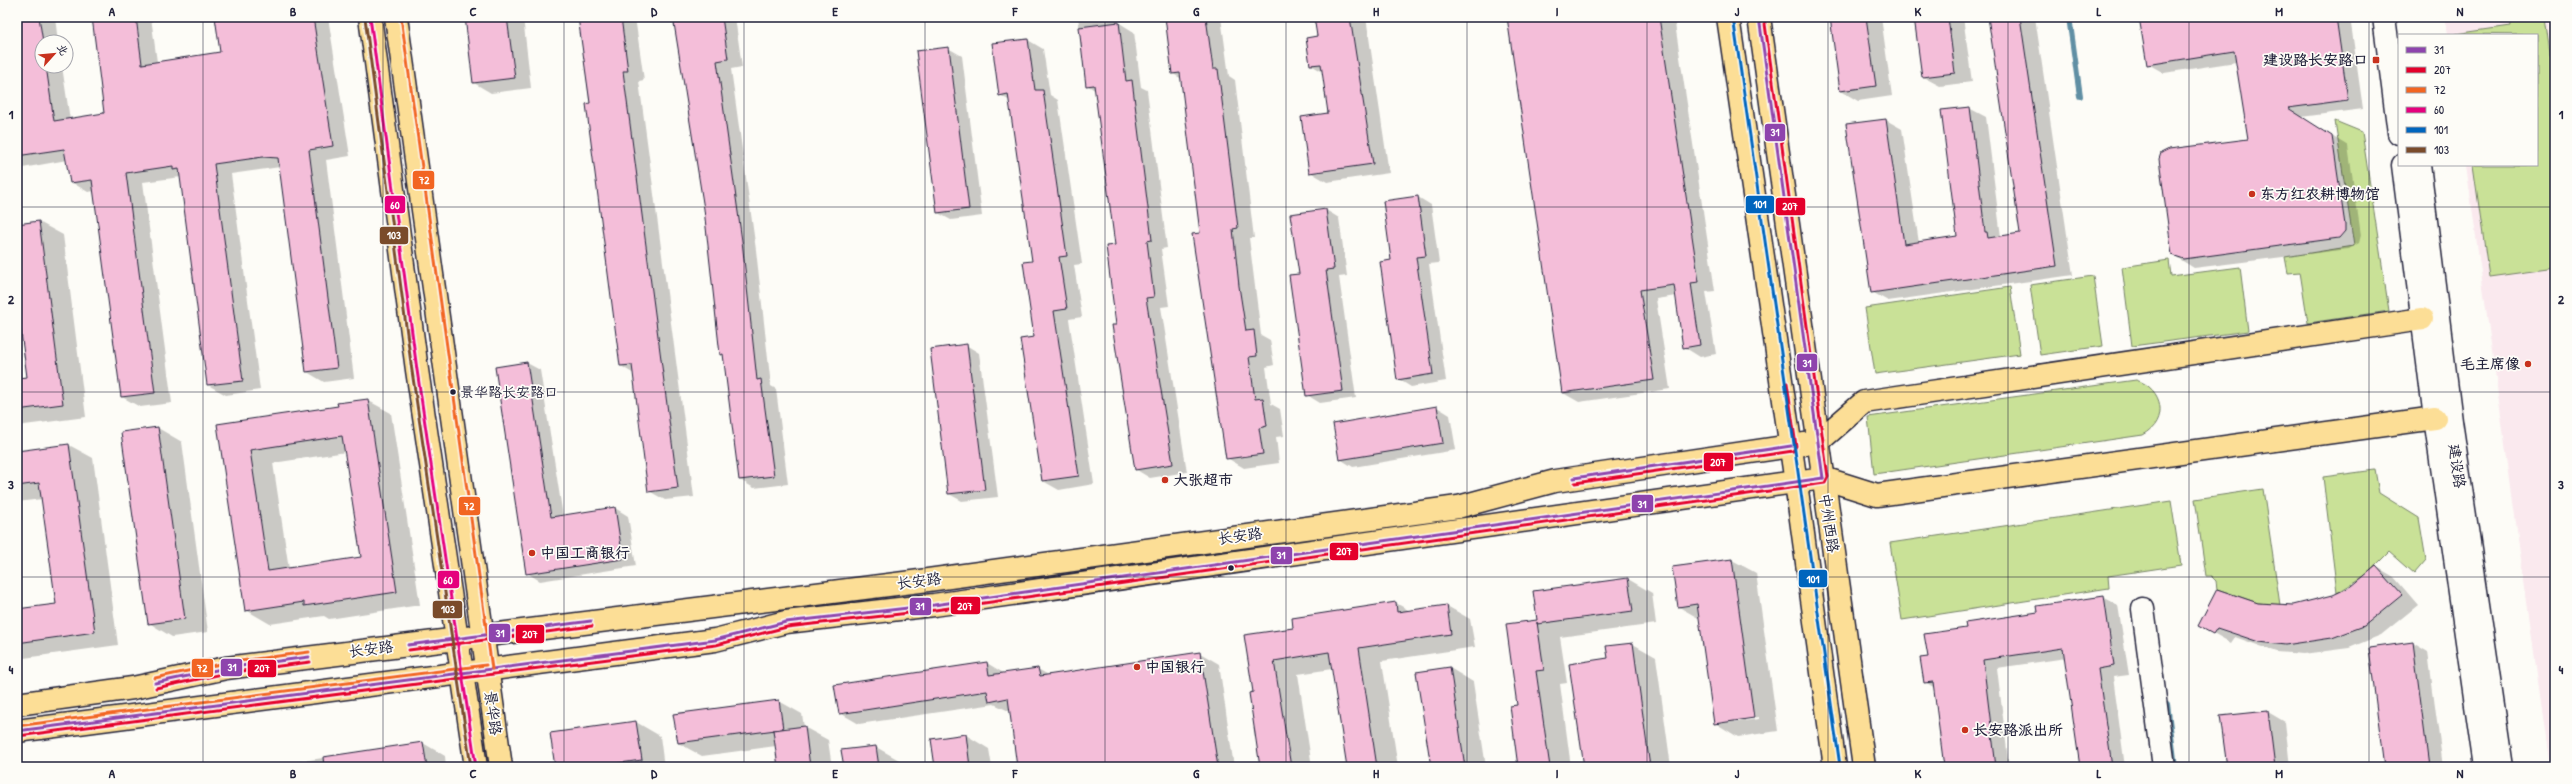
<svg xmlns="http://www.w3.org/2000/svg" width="2572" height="784" font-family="'Patrick Hand','LXGW WenKai TC',sans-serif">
  <rect width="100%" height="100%" fill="#fdfcf7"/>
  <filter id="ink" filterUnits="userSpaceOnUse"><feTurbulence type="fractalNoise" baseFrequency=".025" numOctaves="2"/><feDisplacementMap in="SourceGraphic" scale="8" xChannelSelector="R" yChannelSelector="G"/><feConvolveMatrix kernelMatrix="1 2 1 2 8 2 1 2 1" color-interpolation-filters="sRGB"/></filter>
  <g filter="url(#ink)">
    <polygon fill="#fae9ee" points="2445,17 2555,17 2555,767 2550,767 2466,165 2537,165 2537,35 2448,35"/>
    <g fill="#c9e197" stroke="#768269">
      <polygon points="2510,17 2545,17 2555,90 2555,268 2489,277 2473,165 2537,165 2537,35 2455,34 2511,26"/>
      <polygon points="2335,121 2362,132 2389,311 2308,323 2300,272 2288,273 2285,257 2354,246"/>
      <polygon points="2169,260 2171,276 2240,267 2248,331 2132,346 2122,267"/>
      <polygon points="2093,276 2103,346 2040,355 2030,285"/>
      <polygon points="2010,287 2020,354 1875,374 1865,308"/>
      <path d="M2136 380C2163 388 2170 421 2143 435L1874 474 1868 417Z"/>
      <polygon points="2375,470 2379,493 2419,518 2426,560 2414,574 2389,552 2366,575 2337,593 2323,477"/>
      <polygon points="2263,489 2280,605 2258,603 2217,589 2216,581 2211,576 2206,576 2195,499"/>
      <polygon points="2171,501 2181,565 2108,576 2109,588 1902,620 1890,543"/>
    </g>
    <g fill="#0003" fill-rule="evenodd">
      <polygon points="17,17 55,17 58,42 42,42 42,66 62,66 70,120 105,114 94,17 151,17 157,62 221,53 216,17 328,17 350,156 326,160 354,378 324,382 307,372 280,167 231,174 260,390 226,395 208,385 181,177 143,182 172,403 140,407 122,397 95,191 88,192 71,182 67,160 17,169"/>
      <polygon points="466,17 523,17 531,88 491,93 474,83"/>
      <polygon points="579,17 635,17 644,80 639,81 694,497 665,500 649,491 634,374 621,366"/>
      <polygon points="674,17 735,17 742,67 731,69 756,250 771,386 776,389 788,484 754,488 740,480 724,356 721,354 705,209"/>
      <polygon points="1078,17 1117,17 1118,22 1134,32 1141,87 1147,90 1167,248 1161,249 1169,306 1161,307 1187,472 1150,478 1135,469 1117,326 1116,245 1096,91 1087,85"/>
      <polygon points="1167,17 1221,17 1229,76 1235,80 1254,238 1249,238 1261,335 1270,340 1274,365 1266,367 1271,404 1280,409 1284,436 1276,437 1279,463 1244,468 1227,458 1182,79 1173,74"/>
      <polygon points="1315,17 1366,17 1389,173 1327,182 1310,172 1329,113 1323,72 1311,65 1318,37"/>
      <polygon points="1508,17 1674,17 1715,291 1706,292 1716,354 1700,357 1684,347 1676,296 1656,299 1670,389 1579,402 1563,393"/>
      <polygon points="1831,17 1881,17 1892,96 1858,101 1841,91"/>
      <polygon points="1915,17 1963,17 1972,82 1940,86 1923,77"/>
      <polygon points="1989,17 2035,17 2073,275 1888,301 1872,292 1886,120 1902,129 1919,243 1958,237 1969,108 1986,117 2001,237 2021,234"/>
      <polygon points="2140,17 2350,17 2363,109 2301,117 2348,146 2361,235 2359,243 2349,249 2194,268 2173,255 2160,159 2249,140 2236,62 2164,73 2148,64"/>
      <polygon points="1028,40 1043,49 1050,95 1058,100 1082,264 1074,265 1082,317 1069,319 1094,484 1059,490 1043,481 1033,261 1010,101 1000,95"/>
      <polygon points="948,48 962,56 982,216 951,220 938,213"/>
      <polygon points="1418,197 1431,205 1439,263 1429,264 1446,381 1411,387 1398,379 1392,261"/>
      <polygon points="1326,210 1339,218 1347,276 1339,277 1356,398 1320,403 1307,395 1300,275"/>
      <polygon points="39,222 63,235 86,417 17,426 17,379 28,377 17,294 17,225"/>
      <polygon points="966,345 979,353 998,497 962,501 949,494"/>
      <polygon points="527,363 540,370 563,516 615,508 628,516 636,566 540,581 527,573 496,368"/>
      <path d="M367 400 391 413 420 605 329 619 324 616 270 624 246 610 218 425 339 406ZM346 452 362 558 289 569 273 463Z"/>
      <polygon points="1437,407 1450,415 1456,450 1353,467 1340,459"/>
      <polygon points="158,428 182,442 208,632 172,637 149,623 123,433"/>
      <polygon points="69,445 93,458 118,645 17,659 17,610 57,604 42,499 17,502 17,452"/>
      <path d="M1732 560 1756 573 1778 731 1738 737 1715 723 1700 619 1679 607ZM1759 717V719L1735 722V720Z"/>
      <polygon points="2377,567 2394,577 2418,605 2381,635 2349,648 2303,654 2277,652 2235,637 2231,643 2199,625 2258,604 2293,606 2334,596 2352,586"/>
      <polygon points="1628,579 1652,593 1656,624 1560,637 1567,683 1560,684 1571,767 1519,767 1518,706 1538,621"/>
      <polygon points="2103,597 2118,605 2129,675 2113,677 2125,767 2081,767 2066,658 1997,668 2009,767 1945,767 1935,688 1925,682 1929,658 1967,629"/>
      <polygon points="1396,603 1410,611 1447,606 1470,619 1475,647 1382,661 1398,767 1348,767 1332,669 1298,674 1312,767 1261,767 1254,693 1245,636 1294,629"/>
      <polygon points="2413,643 2428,652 2443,767 2385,767"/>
      <polygon points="1633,644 1656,657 1671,767 1585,767 1609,659"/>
      <polygon points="1200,653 1219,664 1234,767 1018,767 1011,712 994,704 859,724 840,713 987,663 1005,674 1038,669 1050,676"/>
      <polygon points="1450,668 1473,682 1486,767 1432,767"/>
      <polygon points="779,701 802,714 804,727 828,740 832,767 779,767 776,746 702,756 678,743"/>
      <polygon points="2268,712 2285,722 2290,767 2228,767"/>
      <polygon points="636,722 660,736 664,767 555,767 551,734"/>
      <polygon points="966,735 989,749 992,767 936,767"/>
      <polygon points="423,743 445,756 446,767 263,767"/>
      <polygon points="876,747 899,760 900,767 845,767"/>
    </g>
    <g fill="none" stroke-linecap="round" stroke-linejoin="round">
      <g stroke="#618fa4" stroke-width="6">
        <polyline points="2069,17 2080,96"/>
        <polyline points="2167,704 2175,767"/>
      </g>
    </g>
    <g fill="#f4bed9" stroke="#22223b" fill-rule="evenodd">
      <polygon points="17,17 39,17 43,42 42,66 46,66 54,121 104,113 92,17 136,17 142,64 220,52 215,17 313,17 333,146 309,150 337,368 306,372 278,158 263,157 214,164 243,381 207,385 179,169 173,170 173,166 126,173 155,393 121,397 92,180 70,183 64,149 17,156 17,127 20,126 17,104"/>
      <polygon points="465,17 507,17 515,78 473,83"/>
      <polygon points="578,17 621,17 628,71 623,71 678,488 648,492 632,365 620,366 586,104 590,103"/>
      <polygon points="673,17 722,17 728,59 717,61 742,241 757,380 761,379 774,476 739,480 723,354 720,355 704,209"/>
      <polygon points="1165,17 1206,17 1213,69 1218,69 1238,228 1233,229 1239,286 1246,331 1254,330 1257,356 1249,357 1255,399 1263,398 1267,426 1259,428 1263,454 1226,459 1192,234 1200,233 1180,73 1172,74"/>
      <polygon points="1314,17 1350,17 1373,164 1309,173 1301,117 1328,113 1321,64 1310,65 1306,38 1317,36"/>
      <polygon points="1507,17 1659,17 1699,282 1691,283 1700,345 1683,348 1674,285 1640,290 1654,380 1562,393"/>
      <polygon points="1830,17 1866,17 1876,86 1840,91"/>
      <polygon points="1914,17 1948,17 1955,73 1922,77"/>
      <polygon points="1988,17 2020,17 2057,266 1871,293 1846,124 1886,119 1904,244 1957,236 1941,110 1970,107 1985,232 1987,232 1988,238 2020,233"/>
      <polygon points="2139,17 2336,17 2348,100 2288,108 2332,136 2345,225 2345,231 2339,238 2184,259 2172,255 2159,159 2161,153 2169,149 2248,139 2234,51 2147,65"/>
      <polygon points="1119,22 1126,81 1132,80 1152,240 1147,241 1154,297 1146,298 1173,464 1135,470 1112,325 1116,325 1106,246 1115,245 1094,85 1086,86 1079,27"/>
      <polygon points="1028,39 1035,90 1043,90 1067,256 1059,257 1067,309 1054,311 1079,476 1042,481 1020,339 1034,337 1023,262 1032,261 1008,94 999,96 992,43"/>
      <polygon points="949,47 969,209 937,213 916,51"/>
      <polygon points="1418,196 1426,256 1416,257 1433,374 1397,380 1380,262 1391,260 1383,201"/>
      <polygon points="1326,209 1334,269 1326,270 1343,391 1306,396 1289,275 1299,274 1290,214"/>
      <polygon points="39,221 63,404 17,410 17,378 27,377 17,302 17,224"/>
      <polygon points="967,344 985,490 948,494 930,349"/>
      <polygon points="527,362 551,517 615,507 623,559 526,574 495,367"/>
      <path d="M368 399 397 592 304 606V602L245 611 217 424 338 406 337 403ZM342 436 361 557 268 571 250 450Z"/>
      <polygon points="1437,406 1443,443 1339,460 1333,424"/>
      <polygon points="158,427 185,619 148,624 121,432"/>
      <polygon points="69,444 95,632 17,643 17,609 56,604 39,483 17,486 17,451"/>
      <polygon points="1732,559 1754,718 1714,724 1697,604 1678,607 1672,567"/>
      <polygon points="2376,566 2402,595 2364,626 2332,638 2285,645 2259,642 2217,628 2213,634 2198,626 2217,589 2258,603 2293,605 2333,595 2352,586"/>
      <polygon points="1628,578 1633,611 1537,624 1537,622 1544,670 1536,671 1550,767 1518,767 1510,706 1517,705 1506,624 1537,620 1533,591"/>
      <polygon points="2104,596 2114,666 2098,669 2112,767 2080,767 2063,648 1983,660 1996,767 1944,767 1933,682 1924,683 1920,658 1928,657 1924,634 1966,628 1965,623 2038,612 2037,606"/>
      <polygon points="1396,602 1397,612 1447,605 1451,634 1359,648 1377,767 1347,767 1329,652 1274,661 1291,767 1260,767 1249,693 1253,692 1244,635 1293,628 1292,618"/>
      <polygon points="2413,642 2429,767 2384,767 2369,648"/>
      <polygon points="1633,643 1650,767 1584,767 1569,664 1608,658 1606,646"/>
      <polygon points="1200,652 1218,767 1017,767 1008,698 989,702 987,691 839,714 834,685 987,662 989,675 1038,668 1040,676"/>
      <polygon points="1450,667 1465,767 1431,767 1416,672"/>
      <polygon points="779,700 783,729 678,743 673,714"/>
      <polygon points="2268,711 2275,767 2227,767 2220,716"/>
      <polygon points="636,721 642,760 591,767 555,767 550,733"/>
      <polygon points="805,726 810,767 778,767 773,730"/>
      <polygon points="966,734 970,767 935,767 931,739"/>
      <polygon points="423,742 427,767 324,767 323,757"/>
      <polygon points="876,746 879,767 844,767 841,750"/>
    </g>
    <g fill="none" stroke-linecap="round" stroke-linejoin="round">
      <g stroke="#22223b" stroke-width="25">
        <g id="minor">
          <polyline points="2384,17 2399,133"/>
          <polyline points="2403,165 2435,418 2485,767"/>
          <polyline points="2419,165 2451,421 2502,767"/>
          <polyline points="2143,609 2164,767"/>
        </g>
      </g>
      <g stroke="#22223b" stroke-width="25">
        <g id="major">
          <polyline points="370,17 417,370 476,767"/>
          <polyline points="396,17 501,767"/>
          <polyline points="1728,17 1796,483 1835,767"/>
          <polyline points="1759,17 1864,767"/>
          <polyline points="17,704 133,688 226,668 928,580 1458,507 1555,481 1818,442 1864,402 2422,319"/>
          <polyline points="17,731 715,640 786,622 934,605 1823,478 1877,495 2435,418"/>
        </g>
      </g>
      <use href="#minor" stroke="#fdfcf7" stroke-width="22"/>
      <use href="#major" stroke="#fcde96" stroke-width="22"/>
      <g stroke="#fdfcf7" stroke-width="6">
        <g id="bus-1">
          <polyline points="1759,17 1823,478"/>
          <polyline points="1574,478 1791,446"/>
          <polyline points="408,645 591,621"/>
          <polyline points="155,683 226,668 309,657"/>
          <polyline points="17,731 715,640 786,622 934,605 1823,478"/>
        </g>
      </g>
      <g stroke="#fdfcf7" stroke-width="6">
        <g id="bus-2">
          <polyline points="1575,483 1793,451 1796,446 1787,383"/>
          <polyline points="409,650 592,626"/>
          <polyline points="156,688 227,673 310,662"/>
          <polyline points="18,736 716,645 787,627 935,610 1825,483 1828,477 1764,17"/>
        </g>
      </g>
      <g stroke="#fdfcf7" stroke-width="6">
        <g id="bus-3">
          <polyline points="401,17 492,669"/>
          <polyline points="155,678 225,663 309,652"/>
          <polyline points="17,726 486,665"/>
        </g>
      </g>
      <g stroke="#fdfcf7" stroke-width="6">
        <polyline id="bus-4" points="370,17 417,370 476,767"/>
      </g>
      <g stroke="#fdfcf7" stroke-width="6">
        <polyline id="bus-5" points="1733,17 1840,766"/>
      </g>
      <g stroke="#fdfcf7" stroke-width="6">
        <polyline id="bus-6" points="365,18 412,371 471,767"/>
      </g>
      <use href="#bus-1" stroke="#8e44ad" stroke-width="3"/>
      <use href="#bus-2" stroke="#e4002b" stroke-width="3"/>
      <use href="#bus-3" stroke="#f26522" stroke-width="3"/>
      <use href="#bus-4" stroke="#e5007d" stroke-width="3"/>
      <use href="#bus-5" stroke="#0065bd" stroke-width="3"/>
      <use href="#bus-6" stroke="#7a4b2a" stroke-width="3"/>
    </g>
  </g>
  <path fill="none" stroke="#22223b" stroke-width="1" stroke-opacity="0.55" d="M203 17V767M383 17V767M564 17V767M744 17V767M925 17V767M1105 17V767M1286 17V767M1467 17V767M1647 17V767M1828 17V767M2008 17V767M2189 17V767M2369 17V767M17 207H2555M17 392H2555M17 577H2555"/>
  <g fill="#c8321e" stroke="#fdfcf7" stroke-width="1.5">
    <rect x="2372" y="56" width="8" height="8" rx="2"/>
    <circle cx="2252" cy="194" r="4"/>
    <circle cx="2528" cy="364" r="4"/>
    <circle cx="1165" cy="480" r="4"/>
    <circle cx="532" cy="553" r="4"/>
    <circle cx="1137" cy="667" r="4"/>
    <circle cx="1965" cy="730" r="4"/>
  </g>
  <g fill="#22223b" stroke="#fdfcf7" stroke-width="1.5">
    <circle cx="453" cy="392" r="3.5"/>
    <circle cx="1231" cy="568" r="3.5"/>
  </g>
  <g text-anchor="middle" stroke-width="3.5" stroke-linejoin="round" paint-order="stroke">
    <g font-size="14" fill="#22223b" stroke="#fdfcf7" text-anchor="start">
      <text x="460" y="397">景华路长安路口</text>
    </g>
    <g font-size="15" font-weight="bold" fill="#22223b" stroke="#fdfcf7" text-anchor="start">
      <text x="2368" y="65" text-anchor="end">建设路长安路口</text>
      <text x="2260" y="199">东方红农耕博物馆</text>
      <text x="2520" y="369" text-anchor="end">毛主席像</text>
      <text x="1173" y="485">大张超市</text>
      <text x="540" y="558">中国工商银行</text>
      <text x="1145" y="672">中国银行</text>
      <text x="1973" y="735">长安路派出所</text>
    </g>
    <g font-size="15" fill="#22223b" stroke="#fdfcf7">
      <text transform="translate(2457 466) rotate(82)" y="5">建设路</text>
      <text transform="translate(1829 523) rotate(82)" y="5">中州西路</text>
      <text transform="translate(1240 536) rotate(-8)" y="5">长安路</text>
      <text transform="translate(919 581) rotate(-7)" y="5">长安路</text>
      <text transform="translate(371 649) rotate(-7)" y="5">长安路</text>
      <text transform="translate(493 713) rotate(82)" y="5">景华路</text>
    </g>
  </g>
  <g stroke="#fdfcf7" stroke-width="1.5">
    <rect x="1764" y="123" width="22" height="19" rx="4" fill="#8e44ad"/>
    <rect x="412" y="170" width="23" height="20" rx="4" fill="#f26522"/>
    <rect x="1745" y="195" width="30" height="19" rx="4" fill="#0065bd"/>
    <rect x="384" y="195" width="22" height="19" rx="4" fill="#e5007d"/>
    <rect x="1775" y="197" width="31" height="19" rx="4" fill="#e4002b"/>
    <rect x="379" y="226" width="30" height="19" rx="4" fill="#7a4b2a"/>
    <rect x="1796" y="353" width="22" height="19" rx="4" fill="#8e44ad"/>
    <rect x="1703" y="452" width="31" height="20" rx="4" fill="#e4002b"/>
    <rect x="1631" y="494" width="23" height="19" rx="4" fill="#8e44ad"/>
    <rect x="458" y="496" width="23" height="20" rx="4" fill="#f26522"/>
    <rect x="1329" y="542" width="30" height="19" rx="4" fill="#e4002b"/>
    <rect x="1270" y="546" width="23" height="19" rx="4" fill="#8e44ad"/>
    <rect x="1798" y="569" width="30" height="19" rx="4" fill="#0065bd"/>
    <rect x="437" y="570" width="23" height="19" rx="4" fill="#e5007d"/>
    <rect x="950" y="596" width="31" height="19" rx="4" fill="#e4002b"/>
    <rect x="909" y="597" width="23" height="19" rx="4" fill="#8e44ad"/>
    <rect x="432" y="600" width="31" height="19" rx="4" fill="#7a4b2a"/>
    <rect x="488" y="623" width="23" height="20" rx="4" fill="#8e44ad"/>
    <rect x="515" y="624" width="30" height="20" rx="4" fill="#e4002b"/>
    <rect x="220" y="658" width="23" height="19" rx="4" fill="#8e44ad"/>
    <rect x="191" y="658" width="23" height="20" rx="4" fill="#f26522"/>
    <rect x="247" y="659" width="30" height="19" rx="4" fill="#e4002b"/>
  </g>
  <g font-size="11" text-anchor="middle" font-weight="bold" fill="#fff">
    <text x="1775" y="136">31</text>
    <text x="424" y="184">72</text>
    <text x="1760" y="208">101</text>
    <text x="395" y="209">60</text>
    <text x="1790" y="210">207</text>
    <text x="394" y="239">103</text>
    <text x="1807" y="367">31</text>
    <text x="1718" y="466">207</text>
    <text x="1642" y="508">31</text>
    <text x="469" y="510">72</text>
    <text x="1344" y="555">207</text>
    <text x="1281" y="559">31</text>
    <text x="1813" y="583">101</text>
    <text x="448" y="584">60</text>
    <text x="965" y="610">207</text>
    <text x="920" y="610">31</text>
    <text x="448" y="613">103</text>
    <text x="500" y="637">31</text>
    <text x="530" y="638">207</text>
    <text x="232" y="671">31</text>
    <text x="202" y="672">72</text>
    <text x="262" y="672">207</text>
  </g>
  <rect width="2572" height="784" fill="none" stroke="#fdfcf7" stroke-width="44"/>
  <rect x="2398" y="34" width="140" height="132" fill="#fdfcf7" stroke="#a5a5ac"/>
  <rect x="2406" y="47" width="20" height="6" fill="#8e44ad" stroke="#a5a5ac"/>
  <text x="2434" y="54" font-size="12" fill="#22223b">31</text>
  <rect x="2406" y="67" width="20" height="6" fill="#e4002b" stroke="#a5a5ac"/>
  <text x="2434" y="74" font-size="12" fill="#22223b">207</text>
  <rect x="2406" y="87" width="20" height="6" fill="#f26522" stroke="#a5a5ac"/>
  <text x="2434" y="94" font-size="12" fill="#22223b">72</text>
  <rect x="2406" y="107" width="20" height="6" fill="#e5007d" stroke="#a5a5ac"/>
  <text x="2434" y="114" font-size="12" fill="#22223b">60</text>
  <rect x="2406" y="127" width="20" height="6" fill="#0065bd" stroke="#a5a5ac"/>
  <text x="2434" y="134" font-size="12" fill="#22223b">101</text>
  <rect x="2406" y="147" width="20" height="6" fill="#7a4b2a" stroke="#a5a5ac"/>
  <text x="2434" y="154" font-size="12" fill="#22223b">103</text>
  <g transform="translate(54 54) rotate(63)"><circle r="19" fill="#fdfcf7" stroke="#a5a5ac"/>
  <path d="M0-3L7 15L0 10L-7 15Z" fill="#c8321e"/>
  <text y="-6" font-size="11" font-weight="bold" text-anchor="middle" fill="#22223b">北</text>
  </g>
  <rect x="22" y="22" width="2528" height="740" fill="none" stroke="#22223b" stroke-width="1.5"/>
  <g font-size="13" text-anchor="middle" font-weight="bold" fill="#22223b">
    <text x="112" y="16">A</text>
    <text x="293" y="16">B</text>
    <text x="473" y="16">C</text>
    <text x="654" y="16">D</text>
    <text x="835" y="16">E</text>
    <text x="1015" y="16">F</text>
    <text x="1196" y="16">G</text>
    <text x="1376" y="16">H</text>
    <text x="1557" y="16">I</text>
    <text x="1737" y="16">J</text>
    <text x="1918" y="16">K</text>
    <text x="2099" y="16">L</text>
    <text x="2279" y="16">M</text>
    <text x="2460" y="16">N</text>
    <text x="11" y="119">1</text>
    <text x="2561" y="119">1</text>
    <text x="11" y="304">2</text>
    <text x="2561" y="304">2</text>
    <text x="11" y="489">3</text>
    <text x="2561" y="489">3</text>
    <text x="11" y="674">4</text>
    <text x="2561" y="674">4</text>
    <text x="112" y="778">A</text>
    <text x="293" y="778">B</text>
    <text x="473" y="778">C</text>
    <text x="654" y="778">D</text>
    <text x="835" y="778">E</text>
    <text x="1015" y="778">F</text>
    <text x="1196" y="778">G</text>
    <text x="1376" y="778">H</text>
    <text x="1557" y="778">I</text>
    <text x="1737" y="778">J</text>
    <text x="1918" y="778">K</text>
    <text x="2099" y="778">L</text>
    <text x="2279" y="778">M</text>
    <text x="2460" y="778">N</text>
  </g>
</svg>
